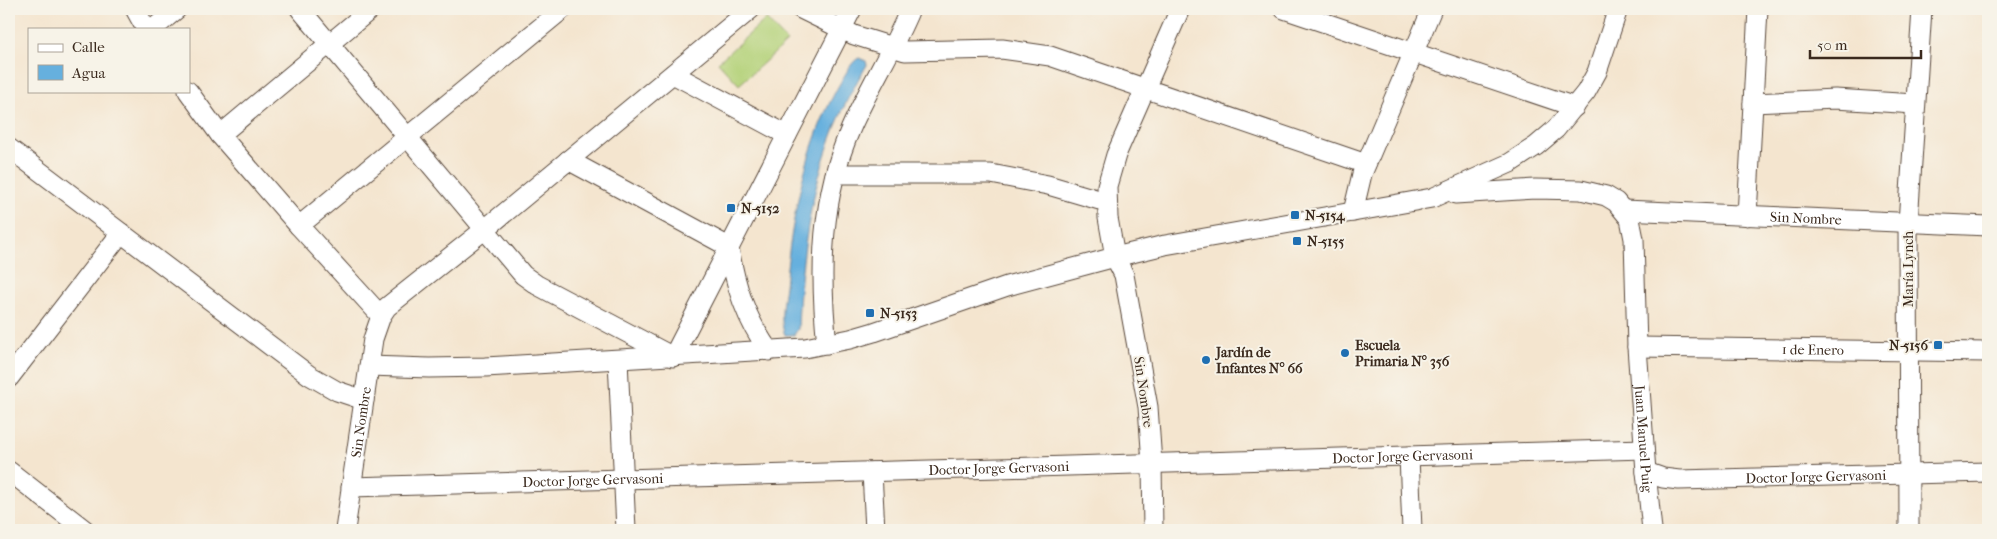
<svg xmlns="http://www.w3.org/2000/svg" width="1997" height="539" font-family="'IM FELL French Canon',serif">
  <rect width="100%" height="100%" fill="#f7f3e8"/>
  <filter id="ink" filterUnits="userSpaceOnUse"><feTurbulence type="fractalNoise" baseFrequency=".02" numOctaves="2"/><feDisplacementMap in="SourceGraphic" scale="10" xChannelSelector="R" yChannelSelector="G"/><feConvolveMatrix kernelMatrix="1 2 1 2 8 2 1 2 1" color-interpolation-filters="sRGB"/></filter>
  <filter id="wash" filterUnits="userSpaceOnUse"><feTurbulence type="fractalNoise" baseFrequency=".0096" numOctaves="4" result="noise"/><feDisplacementMap in="SourceGraphic" scale="20" xChannelSelector="R" yChannelSelector="G"/><feGaussianBlur stdDeviation="1.12" result="paint"/><feColorMatrix in="noise" values="0 0 0 0 0 0 0 0 0 0 0 0 0 0 0 0 0 1.4 0 .05"/><feComposite in="paint" operator="in"/></filter>
  <g filter="url(#wash)">
    <rect width="100%" height="100%" fill="#f4e5cf"/>
    <polygon fill="#b3d178" stroke="#777e4b" points="766,19 787,42 739,85 718,62"/>
    <path fill="#66b0de" stroke="#506d7e" d="M859 58 866 61 867 65C817 143 801 239 798 329L794 335H785C779 321 783 300 785 286 792 215 806 140 843 78 847 72 852 61 859 58Z"/>
  </g>
  <g filter="url(#ink)">
    <g fill="none" stroke-linecap="round" stroke-linejoin="round">
      <g stroke="#574639" stroke-width="21">
        <g id="minor">
          <polyline points="135,9 146,29"/>
          <polyline points="300,9 523,275 537,285 673,357 852,9"/>
          <polyline points="801,9 854,35 905,51 1002,49 1050,56 1366,164"/>
          <polyline points="1284,9 1575,107"/>
          <polyline points="153,29 177,9"/>
          <polyline points="673,74 787,135"/>
          <polyline points="188,91 220,135 299,226 381,316"/>
          <polyline points="1753,103 1835,99 1915,104"/>
          <polyline points="220,135 371,9"/>
          <polyline points="9,148 309,375 337,391 364,400"/>
          <polyline points="568,160 729,247"/>
          <polyline points="835,174 991,174 1048,185 1106,202"/>
          <path id="s1" d="M1455 194 1535 189 1581 190 1606 196 1616 202 1630 219 1634 239 1637 347 1646 472 1652 530"/>
          <path id="s2" d="M1624 210 1988 226"/>
          <polyline points="1353,212 1362,174 1432,9"/>
          <polyline points="1747,216 1758,9"/>
          <polyline points="299,226 563,9"/>
          <path d="M729 247C735 286 746 319 769 351"/>
          <path d="M827 344C819 271 821 196 851 128 869 87 893 50 910 9"/>
          <path id="s3" d="M1637 347 1988 352"/>
          <polyline points="618,360 626,530"/>
          <polyline points="369,366 429,368 485,367 805,348 850,339 874,332 1007,286 1115,257 1165,245 1432,198 1510,163 1536,146 1556,129 1586,92 1597,72 1618,9"/>
          <polyline points="9,378 121,233"/>
          <polyline points="1409,456 1412,530"/>
          <polyline points="9,471 85,530"/>
          <polyline points="872,472 875,530"/>
          <path id="s4" d="M1646 472 1663 478 1679 480 1988 472"/>
          <path id="s5" d="M351 487 1644 449"/>
          <path id="s6" d="M345 530 373 339 381 316 387 307 484 230 751 9"/>
          <polyline points="1153,530 1152,463 1148,407 1124,275 1115,257 1108,218 1107,186 1116,155 1180,9"/>
          <polyline points="1909,530 1908,223 1922,9"/>
        </g>
      </g>
      <use href="#minor" stroke="#fff" stroke-width="19"/>
    </g>
  </g>
  <g fill="#1f6fb2" stroke="#f7f3e8" stroke-width="2">
    <rect x="726" y="203" width="10" height="10" rx="2.5"/>
    <rect x="1290" y="210" width="10" height="10" rx="2.5"/>
    <rect x="1292" y="236" width="10" height="10" rx="2.5"/>
    <rect x="865" y="308" width="10" height="10" rx="2.5"/>
    <rect x="1933" y="340" width="10" height="10" rx="2.5"/>
    <circle cx="1345" cy="353" r="5"/>
    <circle cx="1206" cy="360" r="5"/>
  </g>
  <g text-anchor="middle" stroke-width="4" stroke-linejoin="round" paint-order="stroke">
    <g font-size="14" font-weight="bold" fill="#3b2a1e" stroke="#f7f3e8" text-anchor="start">
      <text x="741" y="213">N-5152</text>
      <text x="1305" y="220">N-5154</text>
      <text x="1307" y="246">N-5155</text>
      <text x="880" y="318">N-5153</text>
      <text x="1355" y="350">Escuela<tspan x="1355" dy="16">Primaria N° 356</tspan></text>
      <text x="1928" y="350" text-anchor="end">N-5156</text>
      <text x="1216" y="357">Jardín de<tspan x="1216" dy="16">Infantes N° 66</tspan></text>
    </g>
    <g font-size="14" fill="#3b2a1e" stroke="#f7f3e8">
      <text dy="5" stroke="none"><textPath href="#s2" startOffset="182">Sin Nombre</textPath></text>
      <text transform="translate(1908 269) rotate(-90)" y="5">María Lynch</text>
      <text dy="5" stroke="none"><textPath href="#s3" startOffset="176">1 de Enero</textPath></text>
      <text transform="translate(1144 392) rotate(82)" y="5">Sin Nombre</text>
      <text dy="5" stroke="none"><textPath href="#s6" startOffset="109">Sin Nombre</textPath></text>
      <text dy="5" stroke="none"><textPath href="#s1" startOffset="406">Juan Manuel Puig</textPath></text>
      <text dy="5" stroke="none"><textPath href="#s5" startOffset="1052">Doctor Jorge Gervasoni</textPath></text>
      <text dy="5" stroke="none"><textPath href="#s5" startOffset="648">Doctor Jorge Gervasoni</textPath></text>
      <text dy="5" stroke="none"><textPath href="#s4" startOffset="171">Doctor Jorge Gervasoni</textPath></text>
      <text dy="5" stroke="none"><textPath href="#s5" startOffset="242">Doctor Jorge Gervasoni</textPath></text>
    </g>
  </g>
  <rect width="1997" height="539" fill="none" stroke="#f7f3e8" stroke-width="30"/>
  <rect x="28" y="28" width="162" height="65" fill="#f7f3e8" stroke="#aca397"/>
  <rect x="38" y="44" width="25" height="8" fill="#ffffff" stroke="#aca397"/>
  <text x="72" y="52" font-size="15" fill="#3b2a1e">Calle</text>
  <rect x="38" y="65" width="25" height="15" fill="#66b0de" stroke="#aca397"/>
  <text x="72" y="78" font-size="15" fill="#3b2a1e">Agua</text>
  <path d="M1810 50v8h111v-8" fill="none" stroke="#3b2a1e" stroke-width="2.5"/>
  <text x="1817" y="50" font-size="15" fill="#3b2a1e" stroke="#f7f3e8" stroke-width="4" paint-order="stroke">50 m</text>
</svg>
